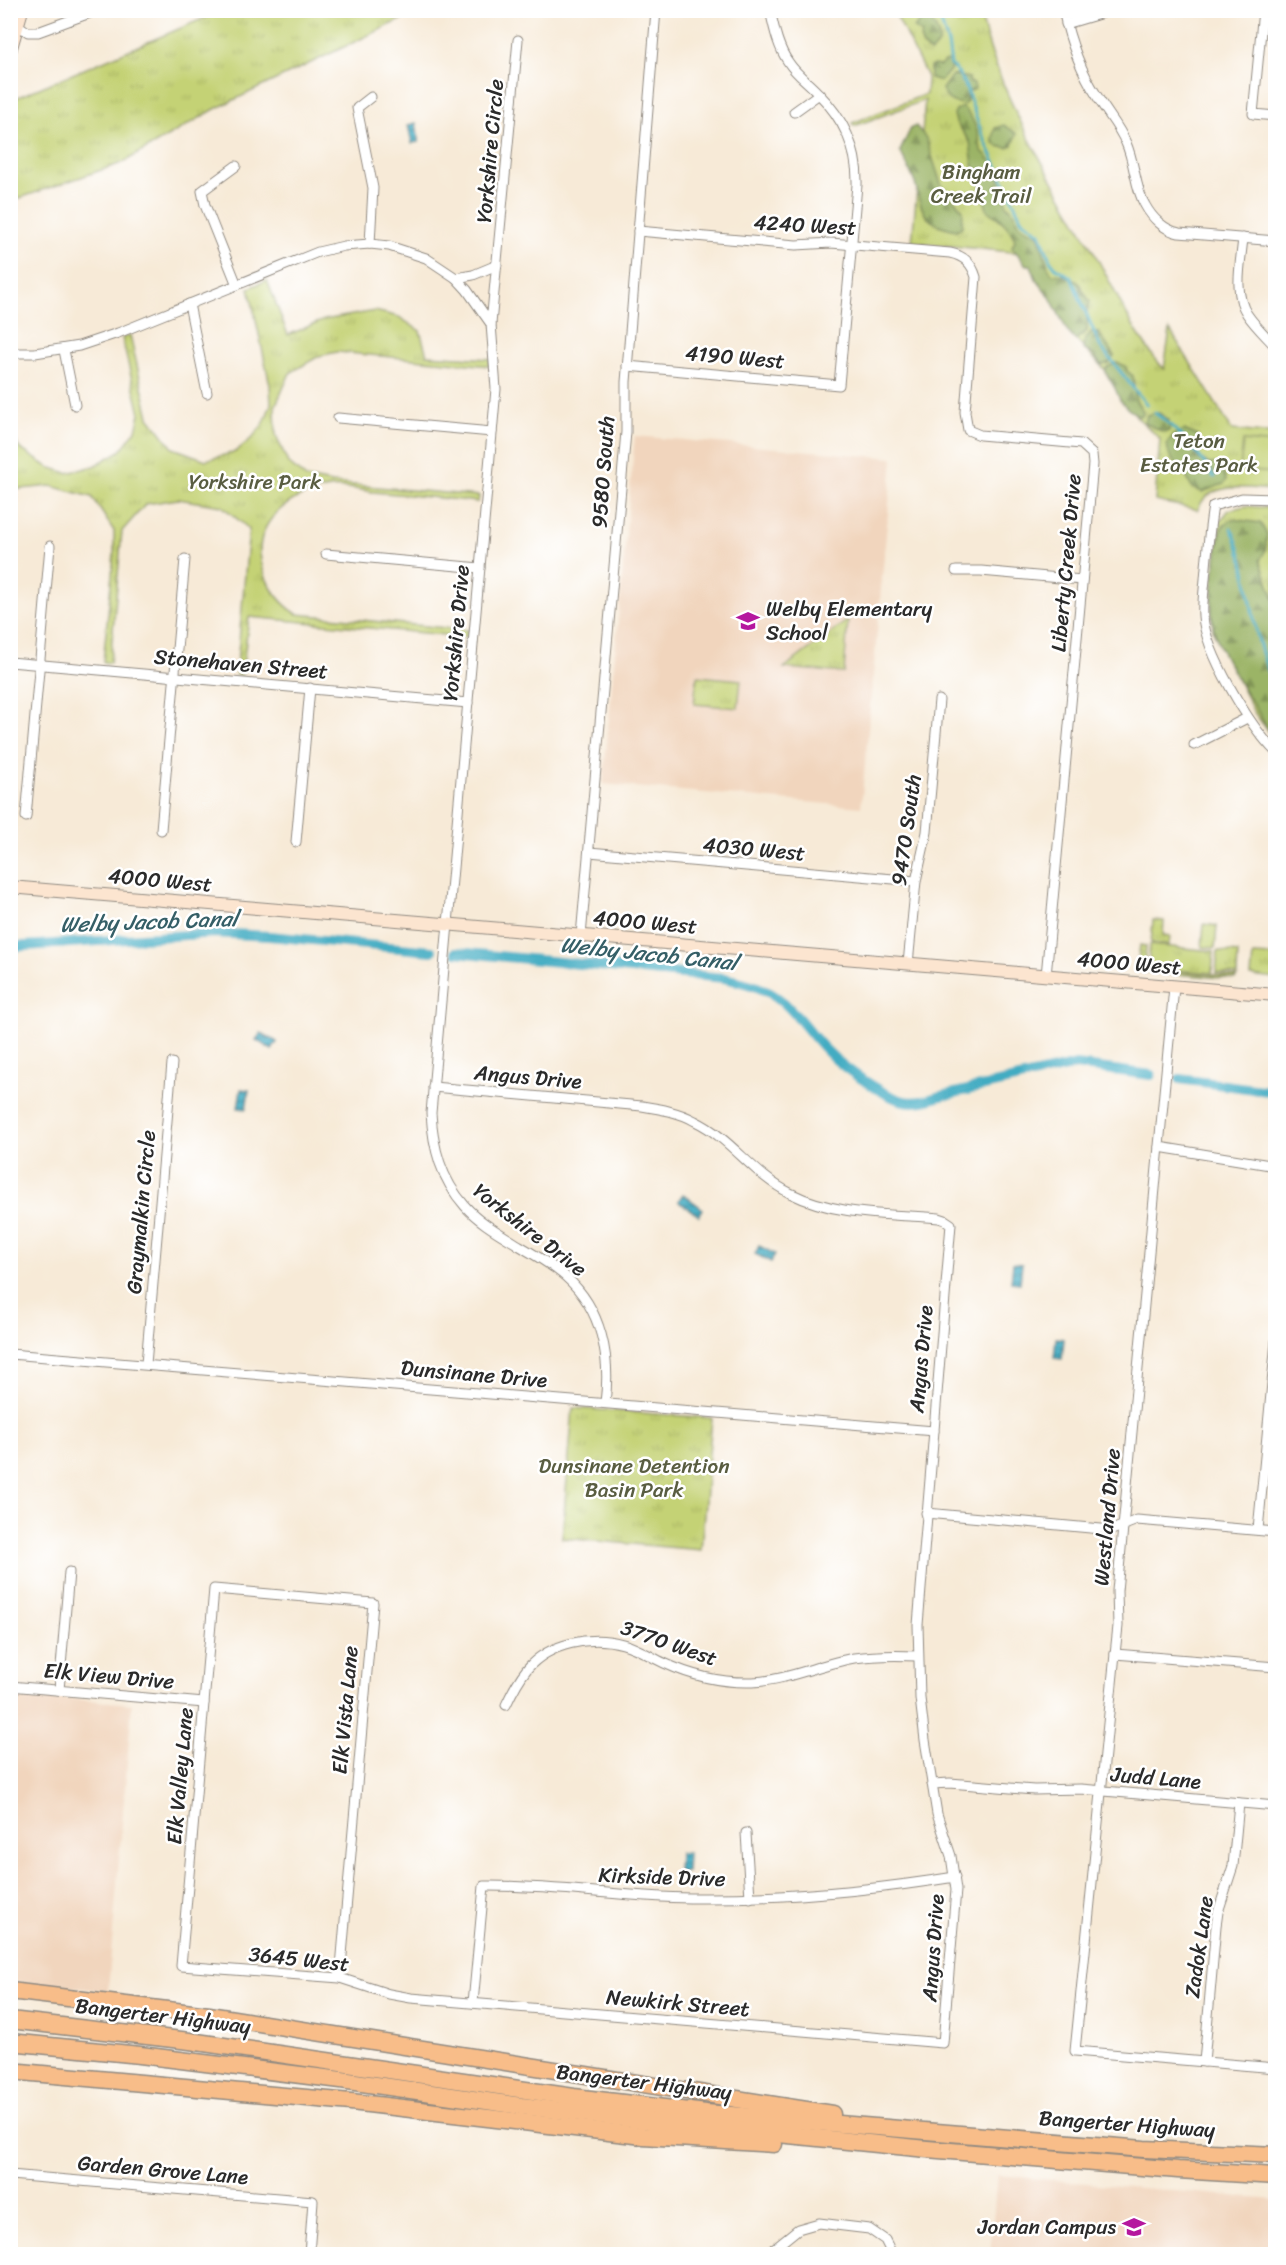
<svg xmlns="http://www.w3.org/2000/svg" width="1286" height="2265" font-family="Sriracha,sans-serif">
  <defs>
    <pattern id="grass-tufts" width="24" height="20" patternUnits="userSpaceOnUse" patternTransform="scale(1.5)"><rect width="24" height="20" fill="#c4d274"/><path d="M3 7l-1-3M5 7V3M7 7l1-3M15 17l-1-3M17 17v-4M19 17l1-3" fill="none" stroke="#a9b465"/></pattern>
    <pattern id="forest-firs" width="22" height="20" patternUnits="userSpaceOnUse" patternTransform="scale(1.5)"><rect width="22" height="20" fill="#9bb466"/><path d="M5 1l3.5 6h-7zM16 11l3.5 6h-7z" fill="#7f9354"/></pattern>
    <pattern id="water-rules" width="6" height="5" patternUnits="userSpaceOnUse" patternTransform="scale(1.5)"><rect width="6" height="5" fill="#43acc2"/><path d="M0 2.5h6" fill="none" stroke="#388c9e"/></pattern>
  </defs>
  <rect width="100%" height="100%" fill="#fff"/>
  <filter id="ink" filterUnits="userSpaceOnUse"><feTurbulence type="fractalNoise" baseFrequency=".0167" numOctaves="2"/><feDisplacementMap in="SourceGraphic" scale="12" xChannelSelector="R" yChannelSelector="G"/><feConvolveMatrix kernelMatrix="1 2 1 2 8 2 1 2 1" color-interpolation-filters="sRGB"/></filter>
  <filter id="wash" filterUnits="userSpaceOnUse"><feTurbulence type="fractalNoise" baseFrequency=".008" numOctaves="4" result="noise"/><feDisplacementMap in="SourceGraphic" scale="24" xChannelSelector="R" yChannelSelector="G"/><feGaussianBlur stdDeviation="1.35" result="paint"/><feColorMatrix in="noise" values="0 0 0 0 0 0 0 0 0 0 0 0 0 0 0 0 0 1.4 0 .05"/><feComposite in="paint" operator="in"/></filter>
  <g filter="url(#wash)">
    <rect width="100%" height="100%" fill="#f7ead7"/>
    <g fill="#f1d5bd">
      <polygon points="635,436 893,458 861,807 603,784"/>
      <polygon points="11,1694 132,1704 108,1991 11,1981"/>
      <polygon points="997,2175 1275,2200 1275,2254 990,2254"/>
    </g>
    <g fill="url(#grass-tufts)" stroke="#787e50" stroke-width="1.5">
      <polygon points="221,11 419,11 215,109 122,163 11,201 11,100"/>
      <path d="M894 11H980C999 100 1052 178 1096 256 1117 294 1135 337 1164 369L1170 330 1232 430 1275 434V490C1250 489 1208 479 1198 510L1155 501 1160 439 1137 417 1106 371 1075 339 1031 254 912 242 925 100 854 126 852 123 926 94 927 77Z"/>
      <path d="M267 280 288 335 324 320 375 311 399 317 420 331 427 355 490 359V366L337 352 319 356 290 373 275 407 276 435 288 463 306 478 332 483 479 496 478 502C443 498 408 495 373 492 360 490 344 486 331 488 297 492 259 515 260 553 262 578 276 601 297 614L468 630 467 637 249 617 242 675H236L249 529 222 506 178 499 146 504 122 531 110 663 103 662 114 554V531L92 497 51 486 11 490 10 429 19 448 48 467 68 473 94 466 120 451 136 430 140 414 122 338 130 335 149 417 173 448 206 460 235 452 252 438 264 423 271 404 270 385 249 288Z"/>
      <polygon points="1245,506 1275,508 1275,741 1254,712 1213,631 1211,609 1220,521 1229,510"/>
      <polygon points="848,620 844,673 784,668"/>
      <polygon points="697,676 741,680 738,708 694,704"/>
      <polygon points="1153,920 1164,921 1163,935 1170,936 1169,945 1151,943"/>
      <polygon points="1204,924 1217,926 1215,948 1202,947"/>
      <polygon points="1275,944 1275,979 1251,976 1253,955 1274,956"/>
      <polygon points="1140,945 1146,946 1144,967 1137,966"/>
      <polygon points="1150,945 1214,951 1212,973 1148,968"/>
      <polygon points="1218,951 1238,953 1237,975 1216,973"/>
      <polygon points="1136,968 1237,977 1235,979 1137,971"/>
      <polygon points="573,1408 712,1418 701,1550 562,1538"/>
    </g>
    <g fill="url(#forest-firs)" stroke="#637048" stroke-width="1.5">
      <polygon points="921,19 932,22 938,33 939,43 931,52 923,47 920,38 922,34 914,28"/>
      <polygon points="950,61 951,69 941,81 930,78 930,67 934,65 940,66 944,62"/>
      <path d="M952 75 969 78V82L974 84 975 89 968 92 967 101 965 104C953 104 946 100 942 89Z"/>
      <path d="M962 107C975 117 979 134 981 150 998 165 1002 185 1007 206 1016 210 1014 220 1021 226 1027 231 1034 231 1039 236L1048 267 1052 274 1064 275 1078 282 1090 302 1087 310V331L1075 340 1068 332 1050 297 1036 279 1031 265H1026L1012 247 1015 240C1009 226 1001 219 988 211L981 192 980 174 973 165 970 142 956 122 954 114 956 110Z"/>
      <polygon points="1004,125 1017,134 1013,145 1008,148 997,146 993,140 995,128"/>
      <path d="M916 126 926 138 942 187 963 210 962 227 956 230C928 224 922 217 917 190 914 177 906 163 900 151L911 128Z"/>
      <polygon points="1091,332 1099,333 1114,356 1109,363 1101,365 1094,355 1083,349 1084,342"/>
      <polygon points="1117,362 1125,366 1127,371 1133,376 1136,401 1143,411 1142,415 1139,416 1128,409 1120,400 1115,388 1106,373 1106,368"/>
      <polygon points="1153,413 1159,413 1169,420 1169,431 1163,432 1145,423 1147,415"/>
      <path d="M1184 430 1198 436 1202 444 1196 455 1209 464H1217L1222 469 1226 480 1224 484 1202 492 1192 488C1189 483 1188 479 1185 474 1177 460 1170 466 1167 444L1173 435Z"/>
      <path d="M1232 519 1260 523 1267 534 1265 551 1260 560 1275 602V738C1266 729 1262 718 1255 707 1242 686 1219 653 1214 629 1208 603 1216 553 1222 527Z"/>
    </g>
    <polygon fill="#c4d274" stroke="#787e50" stroke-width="1.5" points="1243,441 1275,444 1275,473 1240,470"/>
    <g fill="url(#water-rules)" stroke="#376c76" stroke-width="1.5">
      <polygon points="416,123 419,142 412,143 408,125"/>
      <polygon points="261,1033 277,1042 272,1050 256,1040"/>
      <polygon points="241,1089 249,1090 246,1109 238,1108"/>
      <polygon points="683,1194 703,1209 699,1216 678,1201"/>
      <polygon points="759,1246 775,1254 771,1262 755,1254"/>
      <polygon points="1013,1263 1022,1264 1020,1283 1011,1282"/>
      <polygon points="1056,1338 1064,1339 1062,1359 1054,1358"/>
      <polygon points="679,1853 688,1853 687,1872 678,1872"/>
    </g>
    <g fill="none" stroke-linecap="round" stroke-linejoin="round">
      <g stroke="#43acc2" stroke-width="3">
        <polyline points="929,10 941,22 948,43 951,65 959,74 967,90 982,134 1022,220 1040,233 1050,260 1056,268 1071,277 1100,346 1147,405"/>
        <path d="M1155 413C1176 427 1200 455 1214 477"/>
        <path d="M1231 528C1249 564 1249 610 1261 649 1265 661 1267 673 1276 683"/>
      </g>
      <g stroke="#43acc2" stroke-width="10">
        <polyline points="10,947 214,933 269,936 432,951"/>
        <path d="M456 952 724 978C746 983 765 987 783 1002 799 1016 811 1035 826 1050 840 1065 856 1076 873 1086 896 1101 910 1107 937 1097L1076 1065 1151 1075"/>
        <polyline points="1180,1079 1276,1092"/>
      </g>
    </g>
  </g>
  <g filter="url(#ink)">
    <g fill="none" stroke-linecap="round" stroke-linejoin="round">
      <g stroke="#918a81" stroke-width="11">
        <g id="street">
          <path d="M1063 10C1070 41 1080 70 1097 96 1106 112 1119 126 1126 143 1135 163 1135 189 1145 205 1152 218 1164 230 1179 233L1276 241"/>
          <polyline points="1263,10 1253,114 1276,116"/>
          <polyline points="10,20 28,32 38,32 98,10"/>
          <polyline points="1066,24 1113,10"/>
          <polyline points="794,112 819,94"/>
          <polyline points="236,166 202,191 205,205 237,285"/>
          <path d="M638 231 796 245 831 243 950 253C965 256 972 264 976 277L965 412 968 430 980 435 1081 444 1092 454 1093 464 1046 976"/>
          <path d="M1243 238C1241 262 1233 293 1247 314 1255 326 1266 336 1276 347"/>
          <polyline points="370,244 373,188 357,108 371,97"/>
          <polyline points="456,278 473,275 497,265"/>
          <polyline points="189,304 207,393"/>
          <polyline points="491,324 518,40"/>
          <polyline points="64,350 75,405"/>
          <path d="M10 353H35L79 346 118 333 318 252 344 246 370 244 389 246 426 258 456 278 467 290 491 324 496 389 431 1113C433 1148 441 1179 465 1206 480 1223 501 1234 520 1246 536 1256 553 1265 566 1277 602 1309 611 1357 605 1403"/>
          <path d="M627 366 839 385 857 185C858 149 843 118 818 93 809 83 796 74 789 63 778 48 774 28 770 10"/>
          <polyline points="338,418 492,432"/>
          <path d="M1276 499 1242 498 1213 506C1209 530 1207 555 1205 579 1204 591 1202 604 1203 616 1205 652 1250 727 1276 752"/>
          <polyline points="326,554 480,568"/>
          <polyline points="956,571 981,571 1082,580"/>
          <polyline points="10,662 468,703"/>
          <polyline points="1194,745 1247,718"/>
          <polyline points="26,817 50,546"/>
          <polyline points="161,830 185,559"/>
          <polyline points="296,842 310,688"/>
          <polyline points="589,852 916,881"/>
          <polyline points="581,936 626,432 626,382 656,10"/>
          <polyline points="908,964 916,881 927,832 939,700"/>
          <polyline points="1174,987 1117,1591 1118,1626 1115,1654 1075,2051 1276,2068"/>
          <polyline points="1159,1147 1276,1166"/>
          <polyline points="10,1354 934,1431"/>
          <polyline points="146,1364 172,1063"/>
          <polyline points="926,1513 1112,1530 1137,1520 1276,1532"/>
          <polyline points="1258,1530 1276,1341"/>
          <polyline points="1115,1654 1276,1667"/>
          <polyline points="10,1686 204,1703"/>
          <polyline points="59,1690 69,1572"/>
          <path d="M506 1705C512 1692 518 1680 527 1669 549 1643 591 1635 623 1644 638 1648 651 1657 664 1663 692 1676 722 1683 753 1682 788 1680 820 1664 854 1658 875 1655 897 1655 918 1656"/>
          <polyline points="932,1784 950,1783 1034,1790 1081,1789 1276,1806"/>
          <polyline points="746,1833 750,1898"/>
          <path d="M340 1978 373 1603 214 1589 181 1966 340 1978 389 1994 411 1998 943 2043 956 1890 951 1856 937 1814 925 1740 920 1698 918 1625 951 1224 945 1220 939 1218C890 1214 835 1216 790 1193 753 1175 731 1138 695 1121 679 1112 661 1109 642 1106L433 1087"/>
          <path d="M473 2003 484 1886C553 1885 621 1897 690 1898 778 1899 868 1891 955 1877"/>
          <polyline points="1204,2062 1216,1926 1218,1912 1233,1866 1239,1803"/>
          <polyline points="10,2175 313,2201 309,2254"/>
          <polyline points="767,2254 798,2229 819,2223 869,2229 885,2240 892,2254"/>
        </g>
      </g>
      <g stroke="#918a81" stroke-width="14">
        <g id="secondary">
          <polyline points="10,51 22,10"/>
          <polyline points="10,887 1276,995"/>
        </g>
      </g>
      <g stroke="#918a81" stroke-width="19">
        <g id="highway">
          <polyline points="10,1991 209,2015 832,2114"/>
          <polyline points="10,2020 190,2041 574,2097 706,2113 1144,2149 1276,2155"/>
          <polyline points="10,2042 140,2055 341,2080 521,2106 640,2120 927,2149 1178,2170 1276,2176"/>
          <polyline points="10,2071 351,2102 643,2136 774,2144"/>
        </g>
      </g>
      <use href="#street" stroke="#fff" stroke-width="9"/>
      <use href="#secondary" stroke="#fce5d0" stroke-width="12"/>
      <use href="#highway" stroke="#f8bd89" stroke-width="16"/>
    </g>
  </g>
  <defs>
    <g id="school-bare" transform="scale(1.8)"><path d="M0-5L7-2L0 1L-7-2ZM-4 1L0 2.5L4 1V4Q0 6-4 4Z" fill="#b5179e" stroke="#fff" stroke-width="2.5" paint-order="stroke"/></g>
    <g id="university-bare" transform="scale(1.8)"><path d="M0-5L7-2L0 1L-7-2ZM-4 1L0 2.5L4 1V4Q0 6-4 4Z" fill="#b5179e" stroke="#fff" stroke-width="2.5" paint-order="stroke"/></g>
  </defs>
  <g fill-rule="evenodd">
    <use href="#school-bare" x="748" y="621"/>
    <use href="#university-bare" x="1134" y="2227"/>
  </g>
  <g text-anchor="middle" stroke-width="5" stroke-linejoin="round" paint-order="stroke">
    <g font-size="21" fill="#2b2b2b" stroke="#fff">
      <text transform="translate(490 151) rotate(-85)" y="7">Yorkshire Circle</text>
      <text transform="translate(805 225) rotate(3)" y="7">4240 West</text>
      <text transform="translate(735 357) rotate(5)" y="7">4190 West</text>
      <text transform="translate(603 472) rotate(-86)" y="7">9580 South</text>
      <text transform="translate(1066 563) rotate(-85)" y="7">Liberty Creek Drive</text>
      <text transform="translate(456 633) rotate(-85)" y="7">Yorkshire Drive</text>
      <text transform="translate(241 664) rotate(5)" y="7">Stonehaven Street</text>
      <text transform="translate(906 830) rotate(-82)" y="7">9470 South</text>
      <text transform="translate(754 849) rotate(5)" y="7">4030 West</text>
      <text transform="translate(160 880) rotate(5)" y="7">4000 West</text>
      <text transform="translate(645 922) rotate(5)" y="7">4000 West</text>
      <text transform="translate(1129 963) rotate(5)" y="7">4000 West</text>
      <text transform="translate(528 1077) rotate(5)" y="7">Angus Drive</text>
      <text transform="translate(141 1212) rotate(-85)" y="7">Graymalkin Circle</text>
      <text transform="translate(530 1230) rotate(38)" y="7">Yorkshire Drive</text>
      <text transform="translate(921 1359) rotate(-85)" y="7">Angus Drive</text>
      <text transform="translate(474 1374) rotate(5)" y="7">Dunsinane Drive</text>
      <text transform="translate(1107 1517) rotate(-85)" y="7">Westland Drive</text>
      <text transform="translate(669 1643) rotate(19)" y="7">3770 West</text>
      <text transform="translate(109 1676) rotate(5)" y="7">Elk View Drive</text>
      <text transform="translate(345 1710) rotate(-85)" y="7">Elk Vista Lane</text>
      <text transform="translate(180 1776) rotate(-85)" y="7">Elk Valley Lane</text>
      <text transform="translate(1156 1778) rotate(5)" y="7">Judd Lane</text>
      <text transform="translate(662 1877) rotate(2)" y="7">Kirkside Drive</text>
      <text transform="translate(1199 1947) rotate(-82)" y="7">Zadok Lane</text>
      <text transform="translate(933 1948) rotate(-86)" y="7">Angus Drive</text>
      <text transform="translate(299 1959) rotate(6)" y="7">3645 West</text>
      <text transform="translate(678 2003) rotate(5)" y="7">Newkirk Street</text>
      <text transform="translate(163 2016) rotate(7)" y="7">Bangerter Highway</text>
      <text transform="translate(644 2082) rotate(7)" y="7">Bangerter Highway</text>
      <text transform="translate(1127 2124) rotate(4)" y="7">Bangerter Highway</text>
      <text transform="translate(163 2170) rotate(5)" y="7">Garden Grove Lane</text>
    </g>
    <g font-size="21" fill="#595d41" stroke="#fff">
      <text x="981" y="179">Bingham<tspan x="981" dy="24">Creek Trail</tspan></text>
      <text x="1199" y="448">Teton<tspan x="1199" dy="24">Estates Park</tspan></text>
      <text x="255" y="489">Yorkshire Park</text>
      <text x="634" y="1473">Dunsinane Detention<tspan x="634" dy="24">Basin Park</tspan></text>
    </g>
    <g font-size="21" fill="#2b2b2b" stroke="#fff" text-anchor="start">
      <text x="766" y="616">Welby Elementary<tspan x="766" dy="24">School</tspan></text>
      <text x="1116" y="2234" text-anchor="end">Jordan Campus</text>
    </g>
    <g font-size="22" font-style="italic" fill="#355f67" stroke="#fff">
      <text transform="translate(149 921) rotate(-2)" y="8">Welby Jacob Canal</text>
      <text transform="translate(649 953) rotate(6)" y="8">Welby Jacob Canal</text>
    </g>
  </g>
  <rect width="1286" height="2265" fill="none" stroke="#fff" stroke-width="36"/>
</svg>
